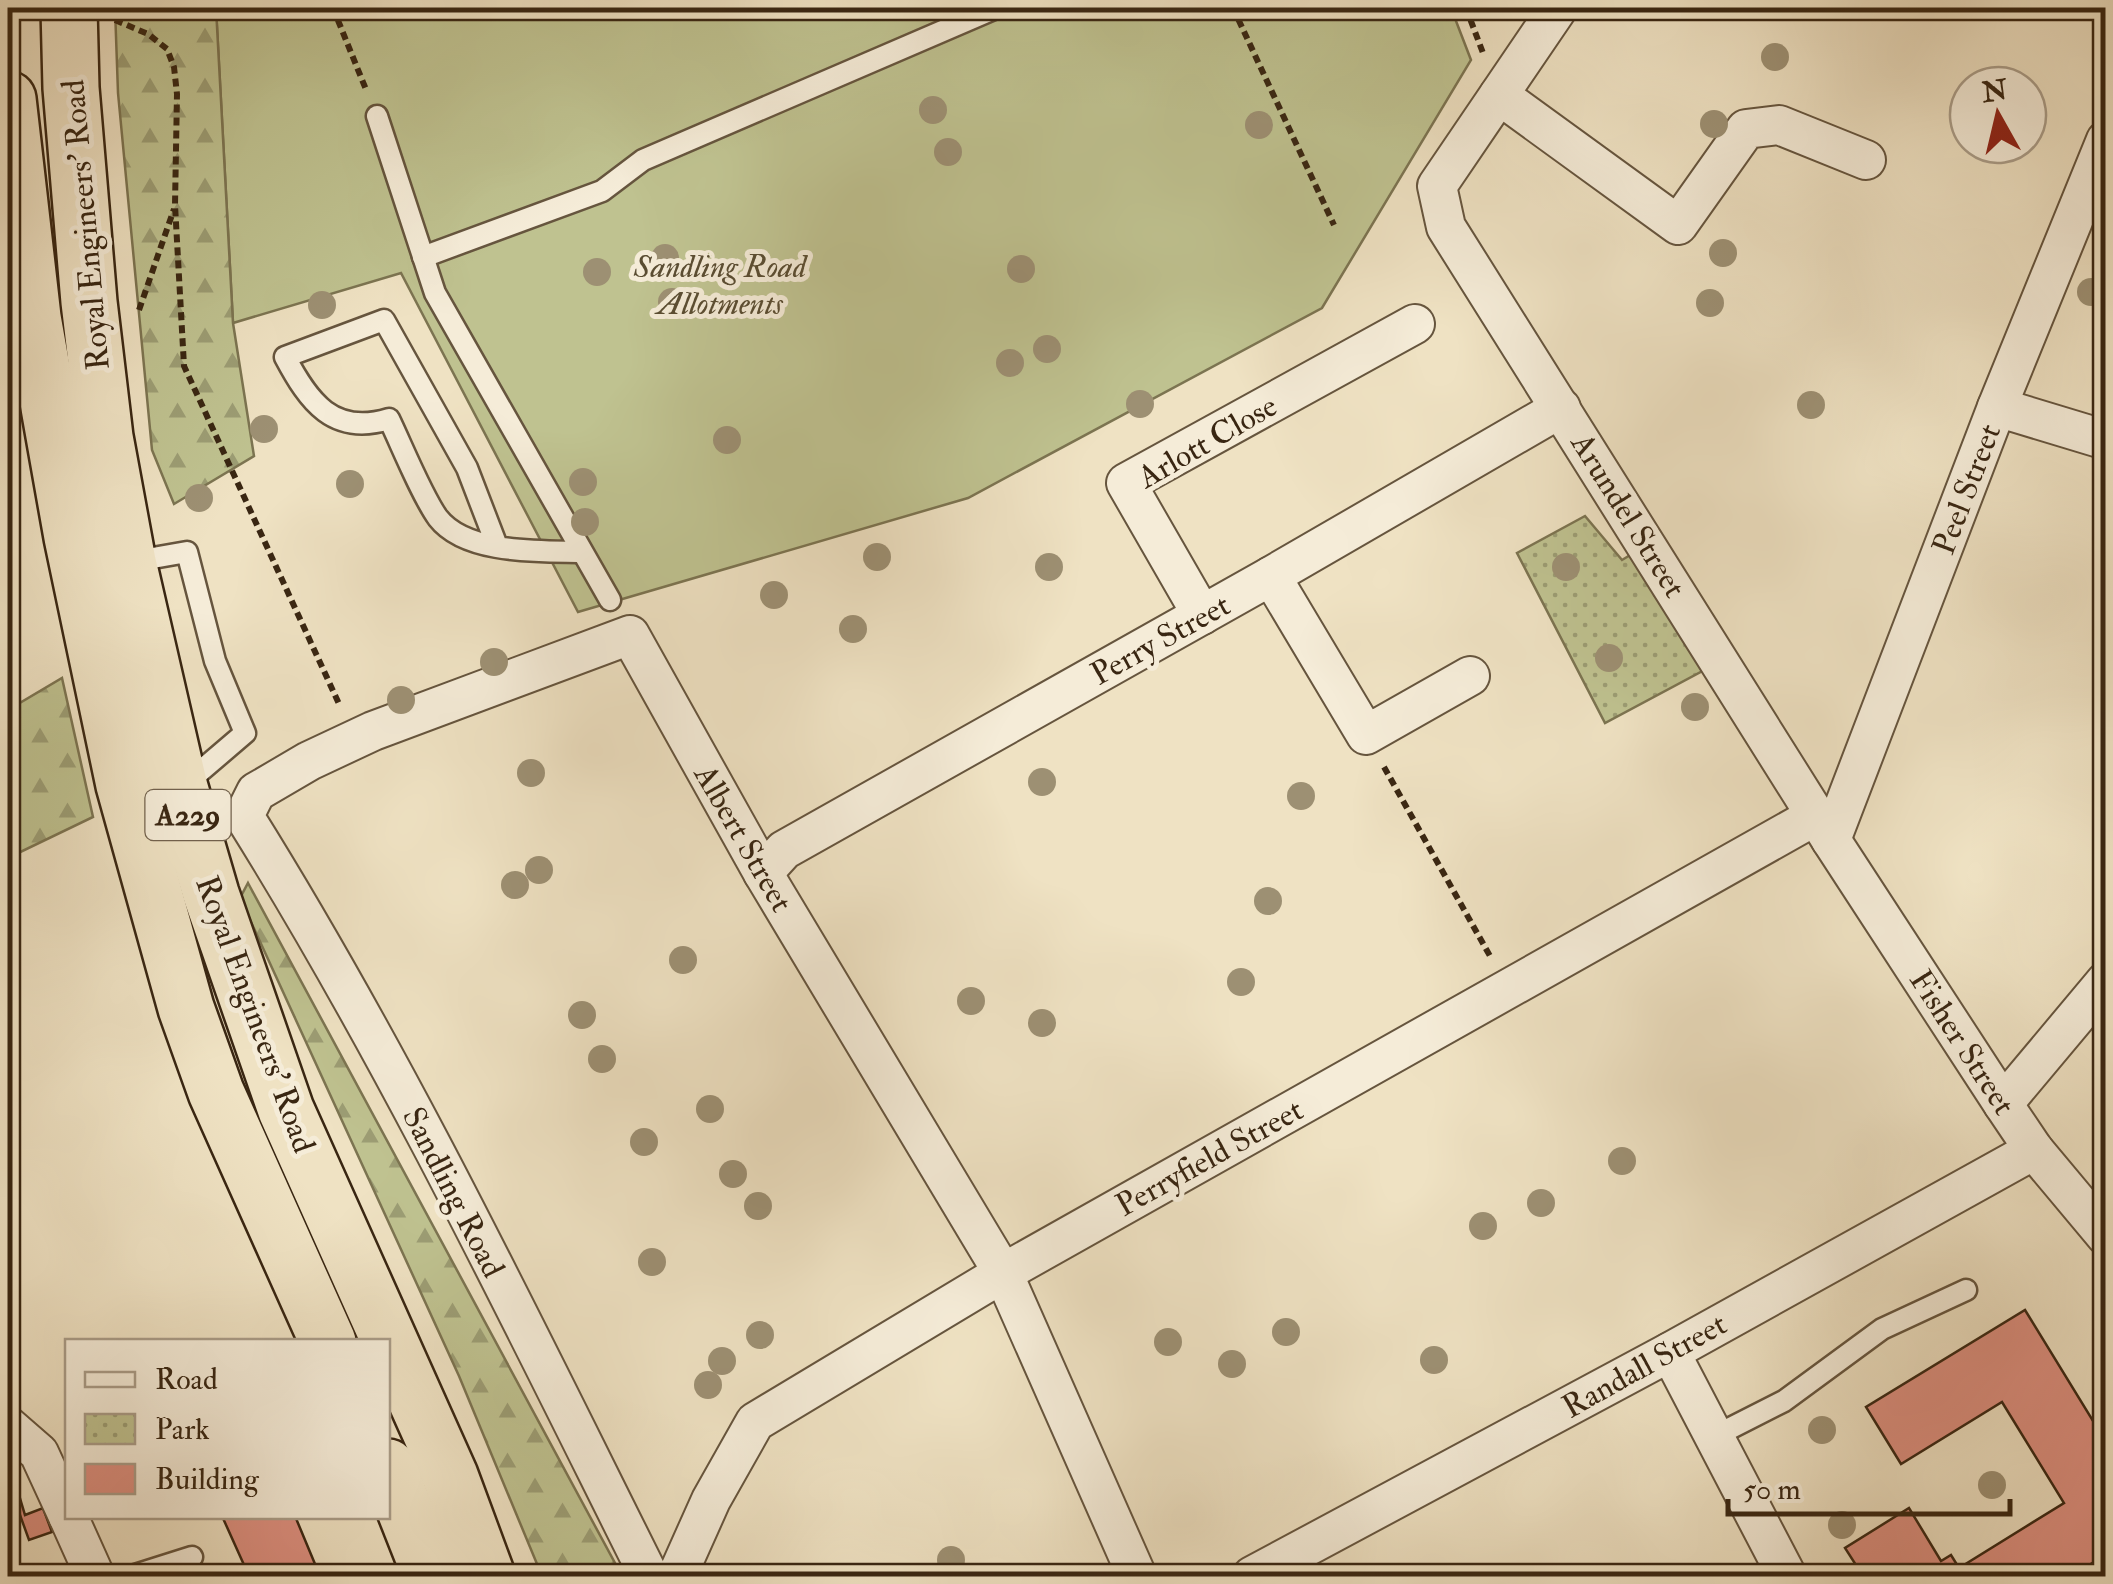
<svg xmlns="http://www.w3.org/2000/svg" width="2113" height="1584" font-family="'IM FELL Double Pica',serif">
  <defs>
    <pattern id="forest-firs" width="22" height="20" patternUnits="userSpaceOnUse" patternTransform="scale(2.5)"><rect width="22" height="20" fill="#bfc290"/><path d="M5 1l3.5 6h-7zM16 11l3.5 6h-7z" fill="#9c9d74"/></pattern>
    <pattern id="park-dots" width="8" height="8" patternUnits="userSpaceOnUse" patternTransform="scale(2.5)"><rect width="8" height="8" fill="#bfc290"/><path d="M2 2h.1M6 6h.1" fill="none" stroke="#9c9d74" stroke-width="1.8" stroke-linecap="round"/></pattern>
  </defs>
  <rect width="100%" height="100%" fill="#efe2c3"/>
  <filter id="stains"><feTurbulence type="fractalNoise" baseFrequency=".002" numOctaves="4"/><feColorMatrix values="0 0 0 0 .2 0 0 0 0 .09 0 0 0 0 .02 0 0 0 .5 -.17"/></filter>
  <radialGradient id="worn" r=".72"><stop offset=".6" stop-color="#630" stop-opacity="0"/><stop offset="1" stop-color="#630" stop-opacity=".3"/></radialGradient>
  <polygon fill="#bfc290" stroke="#7c7451" stroke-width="2.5" points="216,8 1451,8 1471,60 1322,308 968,498 578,612 401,273 233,323"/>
  <g fill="url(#forest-firs)" stroke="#7c7451" stroke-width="2.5">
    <polygon points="115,8 216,8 233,323 254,456 174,504 152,450 118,93"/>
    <polygon points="62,678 93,817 8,858 8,710"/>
    <polygon points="248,883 622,1576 542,1576 459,1376 240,898"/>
  </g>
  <polygon fill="url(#park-dots)" stroke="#7c7451" stroke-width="2.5" points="1585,516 1622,560 1632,554 1708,668 1605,723 1517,553"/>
  <g fill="#dd8f80" stroke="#392612" stroke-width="2.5">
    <polygon points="2025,1310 2106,1442 2106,1555 2070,1576 1863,1576 1845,1548 1909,1508 1941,1561 1951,1555 1959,1568 2064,1503 2002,1402 1901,1464 1866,1407"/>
    <polygon points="8,1458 25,1515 43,1508 52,1532 29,1540 20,1515 8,1520"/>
    <polygon points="222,1516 295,1516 320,1576 249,1576"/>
  </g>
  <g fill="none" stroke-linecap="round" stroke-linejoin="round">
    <g stroke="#66553e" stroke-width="25">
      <g id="lane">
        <polyline points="377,116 435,293 610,600"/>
        <polyline points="423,257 602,191 643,160 996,8"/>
        <path d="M497 546 467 468 384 320 285 357C309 402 333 436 389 419 402 446 422 496 438 518 466 554 539 551 580 552"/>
        <polyline points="130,562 187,552 215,661 245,733 183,786"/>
        <polyline points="1715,1436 1784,1401 1882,1329 1966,1290"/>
        <polyline points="132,1576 192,1557"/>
      </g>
    </g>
    <g stroke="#66553e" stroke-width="42">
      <g id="street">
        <polyline points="1558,8 1437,186 1446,227 1831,840 2003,1104 2034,1150 2106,1236"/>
        <polyline points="1499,95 1678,225 1746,129 1779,125 1866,160"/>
        <polyline points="1997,407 2106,440"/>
        <polyline points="1271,576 1366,735 1470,676"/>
        <polyline points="1202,615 1126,483 1415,324"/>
        <polyline points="1831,840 1997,407 2106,140"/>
        <polyline points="763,873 784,850 1271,576 1561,408"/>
        <polyline points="2003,1104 2106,981"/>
        <polyline points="1670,1352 1787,1576"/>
        <polyline points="8,1426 39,1453 68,1516"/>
        <polyline points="68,1516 95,1576"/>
        <path d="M649 1576C521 1320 396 1059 244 816L256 792 309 761 373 731 630 635 763 873 1003 1273 1137 1576"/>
        <polyline points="677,1576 711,1500 755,1422 1003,1273 1817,815"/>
        <polyline points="1252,1576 1670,1352 2034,1150"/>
      </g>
    </g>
    <g stroke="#392612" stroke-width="60">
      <g id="highway">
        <polyline points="69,8 71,88 89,302 105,437 128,562 180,788 211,894 286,1110 450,1476 487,1576"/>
        <polyline points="8,99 33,317 72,537 124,785 186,1008 216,1092 328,1342"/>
        <polyline points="388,1467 431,1576"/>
      </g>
    </g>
    <g stroke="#392612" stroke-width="6" stroke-dasharray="8 5" stroke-linecap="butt">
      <polyline points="333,8 367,92"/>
      <polyline points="1233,8 1334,225"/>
      <polyline points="1466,8 1483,53"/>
      <polyline points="115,20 148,34 167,49 174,67 177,94 175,205 184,366 340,706"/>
      <polyline points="139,310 174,209"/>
      <polyline points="1384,767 1490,956"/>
    </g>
    <use href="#lane" stroke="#f5ecd8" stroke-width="20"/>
    <use href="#street" stroke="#f5ecd8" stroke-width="38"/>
    <use href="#highway" stroke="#efe2c3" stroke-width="55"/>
  </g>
  <g fill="#9d9073">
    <circle cx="1775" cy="57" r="14"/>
    <circle cx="933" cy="110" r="14"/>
    <circle cx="1714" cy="124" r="14"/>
    <circle cx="1259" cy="125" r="14"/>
    <circle cx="948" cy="152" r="14"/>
    <circle cx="1723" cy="253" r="14"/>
    <circle cx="665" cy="258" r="14"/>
    <circle cx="1021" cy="269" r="14"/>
    <circle cx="597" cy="272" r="14"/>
    <circle cx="2091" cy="292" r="14"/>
    <circle cx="672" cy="302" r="14"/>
    <circle cx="1710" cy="303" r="14"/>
    <circle cx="322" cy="305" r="14"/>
    <circle cx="1047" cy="349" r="14"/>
    <circle cx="1010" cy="363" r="14"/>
    <circle cx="1140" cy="404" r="14"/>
    <circle cx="1811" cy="405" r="14"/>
    <circle cx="264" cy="429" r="14"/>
    <circle cx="727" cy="440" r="14"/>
    <circle cx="583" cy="482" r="14"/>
    <circle cx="350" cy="484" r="14"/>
    <circle cx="199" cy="498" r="14"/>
    <circle cx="585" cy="522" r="14"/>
    <circle cx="877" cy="557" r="14"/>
    <circle cx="1049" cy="567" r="14"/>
    <circle cx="1566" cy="567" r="14"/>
    <circle cx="774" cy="595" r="14"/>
    <circle cx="853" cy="629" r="14"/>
    <circle cx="1609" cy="658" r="14"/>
    <circle cx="494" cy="662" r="14"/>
    <circle cx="401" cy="700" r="14"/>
    <circle cx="1695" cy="707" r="14"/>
    <circle cx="531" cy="773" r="14"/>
    <circle cx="1042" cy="782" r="14"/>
    <circle cx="1301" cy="796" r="14"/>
    <circle cx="539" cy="870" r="14"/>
    <circle cx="515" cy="885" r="14"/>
    <circle cx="1268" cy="901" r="14"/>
    <circle cx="683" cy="960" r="14"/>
    <circle cx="1241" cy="982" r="14"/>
    <circle cx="971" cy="1001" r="14"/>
    <circle cx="582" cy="1015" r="14"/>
    <circle cx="1042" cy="1023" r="14"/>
    <circle cx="602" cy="1059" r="14"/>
    <circle cx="710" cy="1109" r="14"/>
    <circle cx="644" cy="1142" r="14"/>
    <circle cx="1622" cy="1161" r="14"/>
    <circle cx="733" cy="1174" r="14"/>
    <circle cx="1541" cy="1203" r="14"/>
    <circle cx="758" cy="1206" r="14"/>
    <circle cx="1483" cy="1226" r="14"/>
    <circle cx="652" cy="1262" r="14"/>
    <circle cx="1286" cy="1332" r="14"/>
    <circle cx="760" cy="1335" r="14"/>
    <circle cx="1168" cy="1342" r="14"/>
    <circle cx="1434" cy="1360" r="14"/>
    <circle cx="722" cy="1361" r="14"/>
    <circle cx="1232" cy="1364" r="14"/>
    <circle cx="708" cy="1385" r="14"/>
    <circle cx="1822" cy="1430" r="14"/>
    <circle cx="1992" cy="1485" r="14"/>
    <circle cx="1842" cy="1525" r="14"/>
    <circle cx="951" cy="1560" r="14"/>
  </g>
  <g text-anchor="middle" stroke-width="10" stroke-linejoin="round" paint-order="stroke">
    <rect fill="#f5ecd8" stroke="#71614d" stroke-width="2.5" x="145.5" y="790" width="85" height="50" rx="8"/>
    <g font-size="30" font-weight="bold" fill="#392612">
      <text x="188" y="825">A229</text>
    </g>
    <g font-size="32" fill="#392612" stroke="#f5ecd8">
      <text transform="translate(85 225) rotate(-95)" y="11">Royal Engineers' Road</text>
      <text transform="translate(1207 441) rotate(-30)" y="11">Arlott Close</text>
      <text transform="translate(1966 489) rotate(-69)" y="11">Peel Street</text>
      <text transform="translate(1629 515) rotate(58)" y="11">Arundel Street</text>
      <text transform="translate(1160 639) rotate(-29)" y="11">Perry Street</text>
      <text transform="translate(744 838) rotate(60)" y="11">Albert Street</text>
      <text transform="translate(256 1014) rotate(70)" y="11">Royal Engineers' Road</text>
      <text transform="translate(1963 1042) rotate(57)" y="11">Fisher Street</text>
      <text transform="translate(1209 1157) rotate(-29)" y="11">Perryfield Street</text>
      <text transform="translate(454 1192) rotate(63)" y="11">Sandling Road</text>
      <text transform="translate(1644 1365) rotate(-29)" y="11">Randall Street</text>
    </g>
    <g font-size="32" font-style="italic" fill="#5a4d32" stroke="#f5ecd8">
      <text x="720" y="277">Sandling Road<tspan x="720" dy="37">Allotments</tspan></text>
    </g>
  </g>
  <rect width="2113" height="1584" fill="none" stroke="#efe2c3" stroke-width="40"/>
  <rect x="10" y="10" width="2093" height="1564" fill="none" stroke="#392612" stroke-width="5"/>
  <rect x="20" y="20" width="2073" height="1544" fill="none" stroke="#392612" stroke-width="2.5"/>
  <rect x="65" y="1339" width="325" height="180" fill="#f5ecd8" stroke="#aa9d89" stroke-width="2.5"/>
  <rect x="85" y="1372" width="50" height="15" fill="#f5ecd8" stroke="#aa9d89" stroke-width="2.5"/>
  <text x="155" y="1389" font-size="30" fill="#392612">Road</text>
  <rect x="85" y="1414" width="50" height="30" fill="url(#park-dots)" stroke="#aa9d89" stroke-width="2.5"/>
  <text x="155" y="1439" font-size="30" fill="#392612">Park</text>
  <rect x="85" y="1464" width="50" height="30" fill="#dd8f80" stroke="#aa9d89" stroke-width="2.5"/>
  <text x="155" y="1489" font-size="30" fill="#392612">Building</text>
  <g transform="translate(1998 115) rotate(352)"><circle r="48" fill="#f5ecd8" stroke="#aa9d89" stroke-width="2.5"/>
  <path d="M0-8L18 38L0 25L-18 38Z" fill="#8f2418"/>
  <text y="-15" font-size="28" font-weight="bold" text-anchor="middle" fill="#392612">N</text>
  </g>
  <path d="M1728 1499v15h282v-15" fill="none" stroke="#392612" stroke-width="5"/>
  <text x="1743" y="1499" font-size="30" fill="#392612" stroke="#f5ecd8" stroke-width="8" paint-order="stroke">50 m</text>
  <rect width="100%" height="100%" filter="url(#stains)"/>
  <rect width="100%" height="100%" fill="url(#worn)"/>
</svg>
